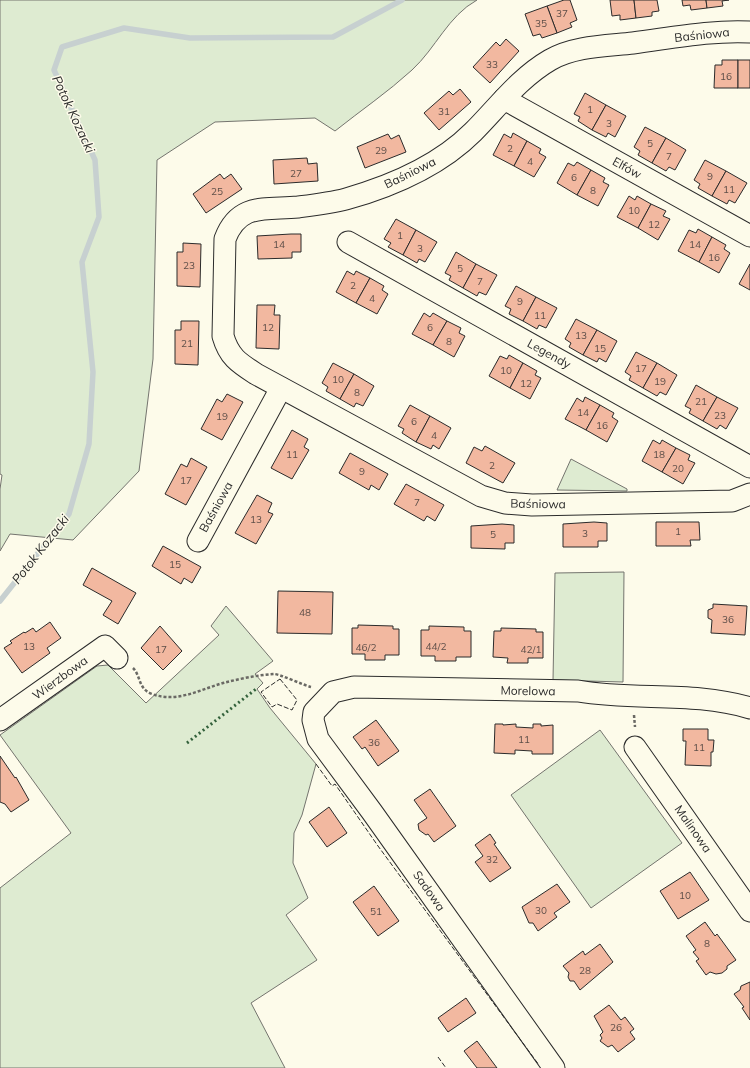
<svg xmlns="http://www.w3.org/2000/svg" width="750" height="1068" font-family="Mulish,sans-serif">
  <rect width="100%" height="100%" fill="#fdfbea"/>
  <g fill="#deebd1" stroke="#74746e">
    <path d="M0 0H477C448 16 436 48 412 70 388 92 360 111 335 131L315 118 215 122 157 160 153 359 139 471 73 540 10 534 0 551V489L2 475 0 474Z"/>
    <polygon points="571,459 627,489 627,491 557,490"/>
    <polygon points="624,572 623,682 553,680 555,573"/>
    <polygon points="226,606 273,661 255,674 263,683 257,689 270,708 316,764 302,815 294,833 293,863 308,898 286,915 317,960 251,1003 285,1068 0,1068 0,888 71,833 0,735 97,666 108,665 146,703 219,635 211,626"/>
    <polygon points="600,730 682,843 591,908 511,795"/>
  </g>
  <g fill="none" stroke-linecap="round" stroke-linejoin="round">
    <polyline stroke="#c7d0d0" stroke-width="5.5" points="0,601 69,514 89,444 93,372 82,262 99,217 95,160 54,70 62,47 124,28 190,38 333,37 402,0"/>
  </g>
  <g fill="#f2b8a0" stroke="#2b2b2b">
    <polygon points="564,0 570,0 577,20 570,23 572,27 557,33 547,6"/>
    <polygon points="610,0 634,0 636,18 620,20 620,15 612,16"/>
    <polygon points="634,0 657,0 659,11 652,12 652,16 636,18"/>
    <polygon points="682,0 706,0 707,8 691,10 690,5 683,6"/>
    <polygon points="706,0 729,0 722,1 723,6 707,8"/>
    <polygon points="547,6 557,33 542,38 540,34 533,36 525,14"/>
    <polygon points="506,39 519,51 490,83 473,67 496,42 500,46"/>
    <polygon points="722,60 738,60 738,88 714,88 715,65 722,65"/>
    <rect x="738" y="60" width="12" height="28"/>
    <polygon points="460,89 471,102 439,130 424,113 449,91 453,95"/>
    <polygon points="585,93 606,105 592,130 578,121 580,117 574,114"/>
    <polygon points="606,105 626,116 615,137 608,133 606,137 592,130"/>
    <polygon points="645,127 666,138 652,163 638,155 640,151 634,147"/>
    <polygon points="513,133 527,141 514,166 493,155 504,134 511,138"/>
    <polygon points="388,134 391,139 399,135 406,152 365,168 357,147"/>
    <polygon points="666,138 686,150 675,170 669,167 666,171 652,163"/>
    <polygon points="527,141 541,149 539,153 546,157 534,177 514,166"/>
    <polygon points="307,158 308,164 317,163 318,181 274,184 273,160"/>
    <polygon points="705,160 726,171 712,196 698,188 700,184 694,180"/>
    <polygon points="577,162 591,170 577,195 557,183 568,163 574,166"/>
    <polygon points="591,170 605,178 603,182 609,185 598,206 577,195"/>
    <polygon points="726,171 747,183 735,203 729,200 727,204 712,196"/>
    <polygon points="220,174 224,179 231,174 242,189 206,213 193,194"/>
    <polygon points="629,196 635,200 637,196 651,204 638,228 617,217"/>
    <polygon points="651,204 666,211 663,216 670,219 658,240 638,228"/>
    <polygon points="396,219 416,230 403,255 388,247 391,243 384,239"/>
    <polygon points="698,229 712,237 699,262 678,251 689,230 696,233"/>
    <polygon points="416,230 437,242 425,262 419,259 417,263 403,255"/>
    <polygon points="291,234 301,234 301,252 292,252 292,258 258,259 257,236"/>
    <polygon points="712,237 726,245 724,249 730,253 719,273 699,262"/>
    <polygon points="183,243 201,244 200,287 177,286 177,252 183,252"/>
    <polygon points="456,252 476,264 463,288 449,280 451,276 445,273"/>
    <polygon points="476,264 497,275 486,295 479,292 477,296 463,288"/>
    <polygon points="750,264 750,290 739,284"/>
    <polygon points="347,271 354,275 356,271 370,278 356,303 336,292"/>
    <polygon points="370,278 384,286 382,290 388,294 377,314 356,303"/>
    <polygon points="516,286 536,297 523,321 509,314 511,309 505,306"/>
    <polygon points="536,297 557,308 546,328 539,325 537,329 523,321"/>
    <polygon points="257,305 275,305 274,315 280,315 279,349 256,348"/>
    <polygon points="424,313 430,317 433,313 447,321 433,345 412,334"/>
    <polygon points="576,319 597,330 583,355 569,347 571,343 565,339"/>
    <polygon points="181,321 199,321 198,365 175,364 175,330 181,330"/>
    <polygon points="447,321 461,328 459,333 465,336 454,357 433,345"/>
    <polygon points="597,330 617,341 606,362 599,358 597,362 583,355"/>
    <polygon points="636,352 657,363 643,388 629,380 631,376 625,372"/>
    <polygon points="509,355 523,363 510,388 489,376 500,356 507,359"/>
    <polygon points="333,363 354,374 340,399 326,391 328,387 322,383"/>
    <polygon points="523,363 537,371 535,375 541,378 530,399 510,388"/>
    <polygon points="657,363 677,375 666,395 660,392 657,396 643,388"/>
    <polygon points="354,374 374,386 363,406 356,403 354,407 340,399"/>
    <polygon points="696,385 717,397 703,421 689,413 691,409 685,406"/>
    <polygon points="227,394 243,402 222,440 201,429 217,399 222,402"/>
    <polygon points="585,397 600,405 586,430 565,419 577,398 583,402"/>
    <polygon points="717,397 738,408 726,429 720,425 717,429 703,421"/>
    <polygon points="410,405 430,416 416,442 402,433 404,429 398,426"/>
    <polygon points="600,405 614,413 612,417 618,421 607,442 586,430"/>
    <polygon points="430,416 451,428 439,449 433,445 431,449 416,442"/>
    <polygon points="292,430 308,439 304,447 309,450 292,479 271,468"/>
    <polygon points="653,440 660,444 662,440 676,448 662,472 642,461"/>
    <polygon points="485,446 515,463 503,483 466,463 474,447 482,451"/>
    <polygon points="676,448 690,455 688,460 695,463 683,484 662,472"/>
    <polygon points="350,453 388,474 379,490 371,485 369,490 339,473"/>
    <polygon points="191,458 207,467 186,505 165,494 181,464 187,467"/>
    <polygon points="406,484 444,505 435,521 427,516 424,521 394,504"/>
    <polygon points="257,495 272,503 268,512 273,514 256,544 235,533"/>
    <polygon points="594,522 607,523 607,541 598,541 598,547 563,547 563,524"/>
    <polygon points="656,522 699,522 700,540 690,540 691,546 656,546"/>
    <polygon points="502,524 514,525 514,543 505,543 505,549 471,548 471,526"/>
    <polygon points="163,546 201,567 192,583 184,578 181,584 152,566"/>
    <polygon points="92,568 136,593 118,624 103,615 112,601 83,585"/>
    <polygon points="278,591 333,592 332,634 277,633"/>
    <polygon points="713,604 747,606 745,635 711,633 712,620 708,618 708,610 713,608"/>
    <polygon points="50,622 61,638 47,648 50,653 22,673 4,648 12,643 10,641 24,632 25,633 33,628 36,632"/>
    <polygon points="358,625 393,626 393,629 399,629 399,655 385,655 385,660 365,660 365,654 352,654 352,628 358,628"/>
    <polygon points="160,626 182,651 163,670 141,648"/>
    <polygon points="429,626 464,627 464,631 471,631 471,657 456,657 456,661 435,661 435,656 421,656 421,630 429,630"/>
    <polygon points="501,628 536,629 536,632 543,632 543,658 528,658 528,663 507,663 508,658 493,657 494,631 501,631"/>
    <polygon points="376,720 399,751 378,766 365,747 362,749 353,737"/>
    <polygon points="495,724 503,724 503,725 516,724 516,727 533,728 533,724 541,724 541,726 553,725 553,754 532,754 532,751 515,750 515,754 494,753"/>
    <polygon points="683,729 708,729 708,740 714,740 713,752 711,752 711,766 685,765 686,741 683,741"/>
    <polygon points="0,756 15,778 16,777 29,800 11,812 5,804 0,802"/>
    <polygon points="430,789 456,826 434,842 428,834 426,835 419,830 418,824 427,818 414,800"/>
    <polygon points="329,807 347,833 327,847 309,822"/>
    <polygon points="490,834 496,843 494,844 511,868 490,882 475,862 483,856 475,845"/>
    <polygon points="690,872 709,900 678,919 660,891"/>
    <polygon points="557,884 570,902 554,913 557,917 538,931 533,923 529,923 522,907"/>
    <polygon points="374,886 399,921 378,936 353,902"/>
    <polygon points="705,922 715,936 717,934 736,960 727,966 727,969 722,973 716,974 710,972 706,975 696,961 699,959 693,952 696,950 686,936"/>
    <polygon points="600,944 613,962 580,990 574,981 570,981 568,977 569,973 563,966 583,951 585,955"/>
    <polygon points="750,982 750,1020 742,1008 744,1007 734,994 740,990 741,986"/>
    <polygon points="466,998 476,1013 448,1032 438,1018"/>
    <polygon points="609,1005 621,1020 625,1017 634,1029 630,1032 635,1039 618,1052 612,1045 608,1047 600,1041 602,1038 600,1035 603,1032 594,1016"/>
    <polygon points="477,1041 497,1068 477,1068 464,1051"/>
  </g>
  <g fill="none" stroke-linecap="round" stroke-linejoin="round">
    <g stroke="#2b2b2b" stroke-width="23">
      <g id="minor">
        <path d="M750 32C711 30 672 38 633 43 606 46 574 46 550 60 519 78 498 107 473 132 439 166 392 186 346 199 331 203 314 205 298 207 266 210 239 202 225 239L223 336C229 357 239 363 256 374L481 496 505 503 532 505 732 501 750 494"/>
        <polyline points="504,99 750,236"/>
        <polyline points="348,242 750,467"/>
        <polyline points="198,541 281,388"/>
        <polyline points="0,720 105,646 117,658"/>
        <polyline points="635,747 750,911"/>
        <path d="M554 1068 372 812 318 739 313 720 314 712 333 692 354 687 578 691C635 701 694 691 750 708"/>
      </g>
    </g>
    <g stroke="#6a6964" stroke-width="2.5" stroke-dasharray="3 2" stroke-linecap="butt">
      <path d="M133 668C141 676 138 689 152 694 177 703 199 690 223 683 239 679 257 675 274 674 280 674 303 685 311 687"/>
      <polyline points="634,715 635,727"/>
    </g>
    <use href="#minor" stroke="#fdfbea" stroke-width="21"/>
    <polyline stroke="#34623c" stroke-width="3" stroke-dasharray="2 3" stroke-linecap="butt" points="187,743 256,689"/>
    <g stroke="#2b2b2b" stroke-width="1" stroke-dasharray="5 2" stroke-linecap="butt">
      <polygon points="280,679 297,700 292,710 277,704 272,707 261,692"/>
      <polyline points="316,764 332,786 335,784 378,846 539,1065"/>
      <polyline points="438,1057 446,1068"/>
    </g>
  </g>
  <g text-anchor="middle" stroke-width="3" stroke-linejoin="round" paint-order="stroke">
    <g font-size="10" fill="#5d4e48">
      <text x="562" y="17">37</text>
      <text x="541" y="27">35</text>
      <text x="492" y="68">33</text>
      <text x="726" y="80">16</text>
      <text x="590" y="113">1</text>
      <text x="444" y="115">31</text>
      <text x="609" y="127">3</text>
      <text x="650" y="147">5</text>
      <text x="510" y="152">2</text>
      <text x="381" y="154">29</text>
      <text x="669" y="160">7</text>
      <text x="530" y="165">4</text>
      <text x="296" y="177">27</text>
      <text x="710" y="180">9</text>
      <text x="574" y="181">6</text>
      <text x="729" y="193">11</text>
      <text x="593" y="194">8</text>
      <text x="217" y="195">25</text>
      <text x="634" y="214">10</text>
      <text x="654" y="228">12</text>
      <text x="400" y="239">1</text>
      <text x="279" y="248">14</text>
      <text x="695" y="248">14</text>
      <text x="420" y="252">3</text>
      <text x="714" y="261">16</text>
      <text x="189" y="269">23</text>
      <text x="460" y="272">5</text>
      <text x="480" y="285">7</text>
      <text x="353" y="289">2</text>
      <text x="372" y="302">4</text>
      <text x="520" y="305">9</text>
      <text x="540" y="319">11</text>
      <text x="268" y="331">12</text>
      <text x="430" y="331">6</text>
      <text x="581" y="339">13</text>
      <text x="449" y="345">8</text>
      <text x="187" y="347">21</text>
      <text x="600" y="352">15</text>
      <text x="641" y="372">17</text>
      <text x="506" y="374">10</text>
      <text x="338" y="383">10</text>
      <text x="660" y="385">19</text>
      <text x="526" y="387">12</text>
      <text x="357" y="396">8</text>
      <text x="701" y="405">21</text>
      <text x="583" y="416">14</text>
      <text x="720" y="419">23</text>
      <text x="222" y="420">19</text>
      <text x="414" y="425">6</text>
      <text x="602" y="429">16</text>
      <text x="434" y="439">4</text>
      <text x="292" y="458">11</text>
      <text x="659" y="458">18</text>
      <text x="492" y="469">2</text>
      <text x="678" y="472">20</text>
      <text x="362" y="475">9</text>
      <text x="186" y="484">17</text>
      <text x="417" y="506">7</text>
      <text x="256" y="523">13</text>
      <text x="678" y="535">1</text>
      <text x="585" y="537">3</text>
      <text x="493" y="538">5</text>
      <text x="175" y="568">15</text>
      <text x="305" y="616">48</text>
      <text x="728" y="623">36</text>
      <text x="29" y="650">13</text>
      <text x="436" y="650">44/2</text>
      <text x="366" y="651">46/2</text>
      <text x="161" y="653">17</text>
      <text x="531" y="653">42/1</text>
      <text x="524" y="743">11</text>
      <text x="374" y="746">36</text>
      <text x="699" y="751">11</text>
      <text x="492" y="863">32</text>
      <text x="685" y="899">10</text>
      <text x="541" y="914">30</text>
      <text x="376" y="915">51</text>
      <text x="707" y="947">8</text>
      <text x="585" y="974">28</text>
      <text x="616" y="1031">26</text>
    </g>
    <g font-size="12" fill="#2b2b2b" stroke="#fdfbea">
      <text transform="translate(702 35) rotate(-6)" y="4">Baśniowa</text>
      <text transform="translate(627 168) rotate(29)" y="4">Elfów</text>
      <text transform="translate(410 173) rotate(-26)" y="4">Baśniowa</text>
      <text transform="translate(549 354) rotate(29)" y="4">Legendy</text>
      <text transform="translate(538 504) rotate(1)" y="4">Baśniowa</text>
      <text transform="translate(216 507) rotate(-61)" y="4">Baśniowa</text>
      <text transform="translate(60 678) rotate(-36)" y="4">Wierzbowa</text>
      <text transform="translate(528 691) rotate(1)" y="4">Morelowa</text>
      <text transform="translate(693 829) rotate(55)" y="4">Malinowa</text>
      <text transform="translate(429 891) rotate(55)" y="4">Sadowa</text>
    </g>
    <g font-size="13" font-style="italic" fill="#2b2b2b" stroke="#fdfbea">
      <text transform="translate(74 114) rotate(65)" y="5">Potok Kozacki</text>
      <text transform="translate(40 549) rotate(-52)" y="5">Potok Kozacki</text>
    </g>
  </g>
</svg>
